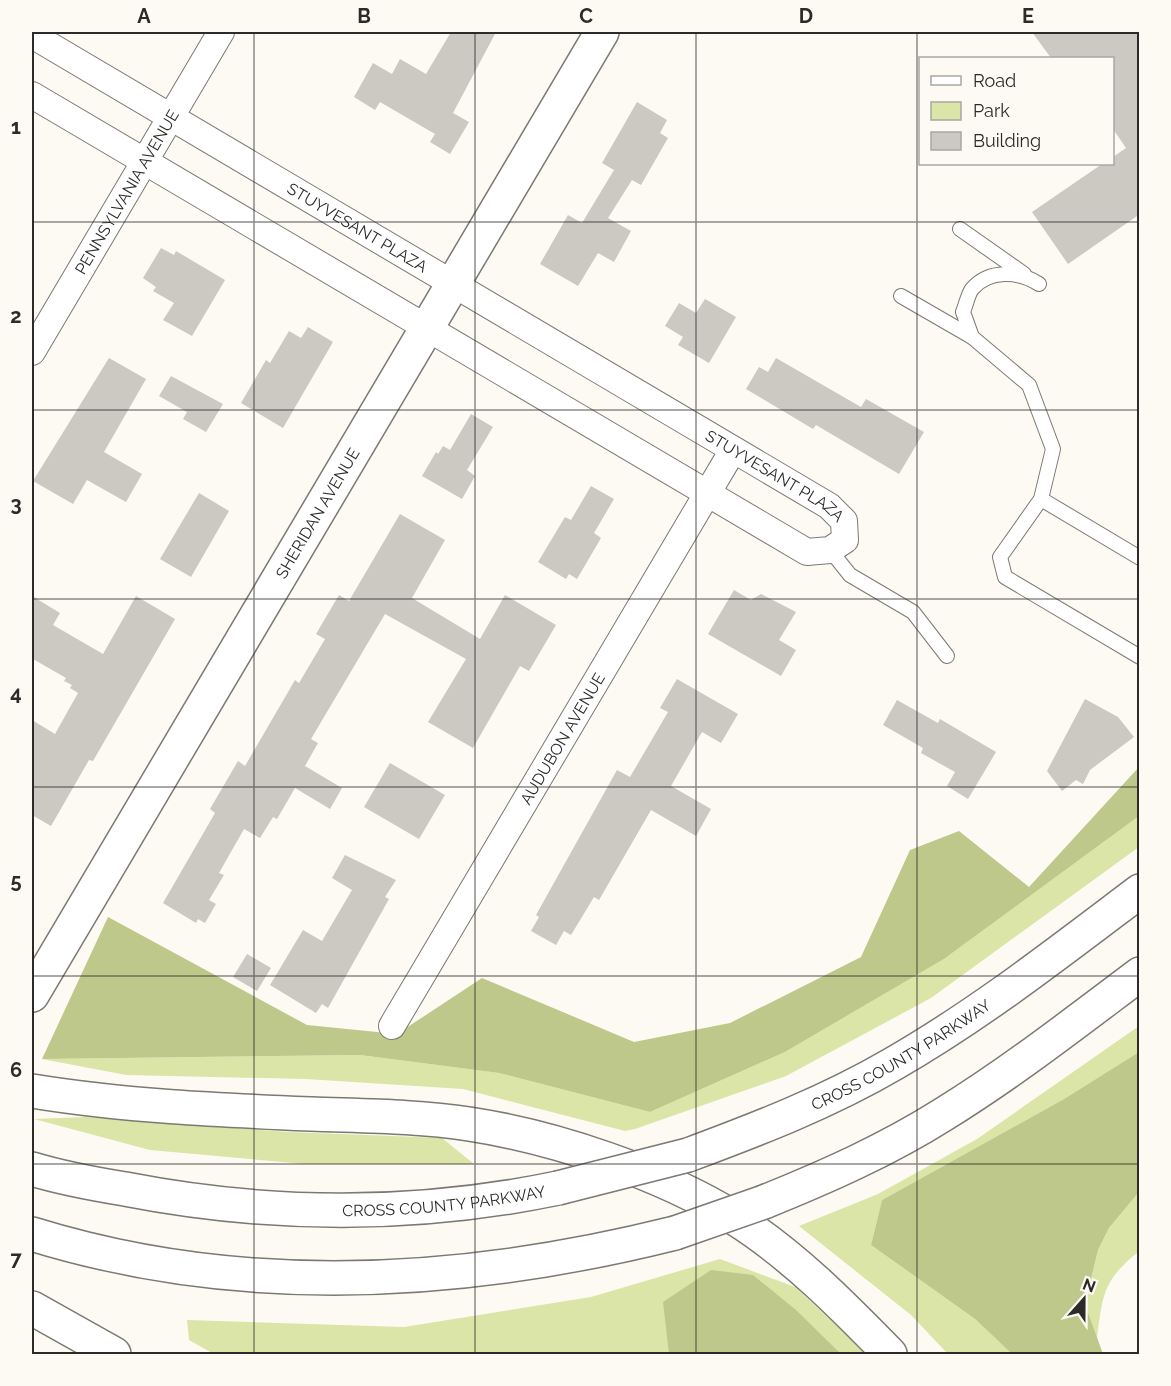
<svg xmlns="http://www.w3.org/2000/svg" width="1171" height="1386" font-family="Raleway,sans-serif">
  <rect width="100%" height="100%" fill="#fdfaf3"/>
  <g fill="#dbe5a7">
    <polygon points="1139,816 1139,847 931,998 786,1076 635,1129 625,1131 463,1089 306,1079 126,1075 42,1059 360,1055 499,1073 650,1112 785,1052 944,959"/>
    <polygon points="1139,1026 1139,1052 1064,1099 882,1200 871,1245 975,1319 1012,1354 948,1354 911,1315 799,1226 878,1194 977,1139"/>
    <polygon points="86,1117 289,1132 442,1138 474,1164 305,1164 150,1150 34,1119"/>
    <path d="M1139 1192V1251C1103 1281 1103 1293 1097 1338L1085 1304 1098 1250 1109 1228Z"/>
    <polygon points="720,1259 795,1287 867,1354 214,1354 189,1340 187,1320 404,1327 591,1297"/>
  </g>
  <g fill="#bec88a">
    <polygon points="1139,767 1139,816 944,959 785,1052 650,1112 499,1073 360,1055 42,1059 108,917 307,1025 397,1034 482,978 634,1042 730,1023 861,957 910,850 959,831 1029,887"/>
    <polygon points="1139,1052 1139,1192 1109,1228 1098,1250 1085,1304 1103,1354 1012,1354 975,1319 871,1245 882,1200 1064,1099"/>
    <polygon points="711,1270 753,1275 796,1310 841,1354 669,1354 663,1302"/>
  </g>
  <g fill="#ccc8c2">
    <polygon points="451,32 496,32 453,113 469,122 450,154 430,142 435,134 380,102 375,110 354,97 373,63 392,74 400,59 426,74"/>
    <polygon points="1032,32 1140,32 1140,214 1068,264 1032,212 1102,164 1113,164 1113,157 1126,148 1113,129 1113,58 1051,58"/>
    <polygon points="637,102 667,120 660,133 668,138 641,185 632,180 608,218 631,231 614,262 598,253 578,286 540,264 568,215 582,223 614,170 602,163"/>
    <polygon points="161,248 174,255 176,251 225,280 192,336 163,320 174,303 153,291 156,287 143,278"/>
    <polygon points="705,299 736,317 709,363 678,345 683,337 665,326 679,303 696,313"/>
    <polygon points="308,327 333,342 283,428 241,403 266,360 270,363 289,331 301,338"/>
    <polygon points="109,358 146,379 104,452 142,474 126,502 87,480 73,504 33,481"/>
    <polygon points="776,358 861,407 866,399 924,432 899,474 816,425 813,429 746,389 759,367 768,372"/>
    <polygon points="171,376 223,404 206,432 183,419 187,412 159,396"/>
    <polygon points="471,414 493,427 467,470 475,476 462,499 422,476 436,452 438,454 443,446 450,450"/>
    <polygon points="591,486 614,499 594,533 601,538 577,579 569,574 566,579 538,562 565,517 571,520"/>
    <polygon points="199,493 229,511 191,577 160,559"/>
    <polygon points="400,514 445,540 412,598 480,639 505,595 556,625 529,671 520,666 473,748 428,722 466,659 385,614 311,739 318,743 305,766 342,788 330,809 295,788 277,819 273,817 260,838 244,829 219,873 224,875 209,900 216,904 205,923 198,919 196,923 163,903 215,813 210,809 238,761 245,766 295,680 299,683 325,639 316,634 339,595 349,601"/>
    <polygon points="734,590 751,600 761,594 796,612 779,640 796,650 781,676 708,634"/>
    <polygon points="32,596 60,613 53,625 103,654 136,596 175,619 93,761 89,760 51,826 32,815 32,720 55,734 78,693 70,688 72,685 64,681 66,678 33,659 32,662"/>
    <polygon points="677,679 738,714 721,743 702,732 671,786 711,809 696,836 651,810 599,900 594,897 571,935 564,931 556,945 531,931 539,917 536,915 617,770 630,777 668,712 660,708"/>
    <polygon points="1085,699 1118,717 1134,737 1090,770 1083,784 1076,780 1062,791 1047,771"/>
    <polygon points="897,700 938,723 940,719 996,752 968,799 947,786 955,772 921,753 923,748 883,725"/>
    <polygon points="390,763 445,795 419,839 364,807"/>
    <polygon points="345,855 396,880 385,897 389,899 328,1008 322,1004 316,1013 270,985 303,930 322,941 352,890 332,878"/>
    <polygon points="247,954 271,968 257,991 233,977"/>
  </g>
  <g fill="none" stroke-linecap="round" stroke-linejoin="round">
    <g stroke="#7c7973" stroke-width="16">
      <g id="service">
        <polyline points="960,229 1024,274"/>
        <polyline points="901,296 972,337 1029,385 1053,449 1041,499 1000,557 1005,577 1140,657"/>
        <path d="M972 337 963 312C966 305 968 294 972 289 989 269 1019 271 1039 284"/>
        <polyline points="1041,499 1140,558"/>
        <polyline points="830,550 850,575 913,612 947,656"/>
      </g>
    </g>
    <g stroke="#7c7973" stroke-width="28">
      <g id="minor">
        <path id="s1" d="M32 35 829 506 844 521 845 540 830 550 807 552 32 95"/>
        <path id="s2" d="M32 352 221 32"/>
        <path id="s3" d="M392 1026 733 450"/>
      </g>
    </g>
    <g stroke="#7c7973" stroke-width="36">
      <g id="tertiary">
        <path id="s4" d="M32 995 602 32"/>
      </g>
    </g>
    <g stroke="#7c7973" stroke-width="36">
      <g id="motorway">
        <path d="M32 1091C124 1106 217 1110 311 1114 363 1116 417 1116 469 1124 555 1137 662 1173 736 1219 793 1255 843 1306 890 1354"/>
        <path id="s5" d="M688 1155C758 1129 828 1102 893 1064 980 1014 1059 952 1140 891"/>
        <path id="s6" d="M32 1169C62 1178 94 1184 125 1189 269 1217 414 1218 558 1188"/>
        <path d="M764 1202C826 1177 887 1150 944 1114 1012 1072 1076 1022 1140 974"/>
        <path d="M32 1234C242 1299 463 1286 675 1233"/>
        <polyline points="32,1308 114,1354"/>
      </g>
    </g>
    <use href="#service" stroke="#fff" stroke-width="14"/>
    <use href="#minor" stroke="#fff" stroke-width="26"/>
    <use href="#tertiary" stroke="#fff" stroke-width="33"/>
    <use href="#motorway" stroke="#fff" stroke-width="33"/>
    <g stroke="#7c7973" stroke-width="36" stroke-linecap="butt">
      <g id="motorway-bridge">
        <polyline points="558,1188 688,1155"/>
        <polyline points="675,1233 764,1202"/>
      </g>
    </g>
    <use href="#motorway-bridge" stroke="#fff" stroke-width="33"/>
  </g>
  <path fill="none" stroke="#2c2b29" stroke-width="1.5" stroke-opacity="0.55" d="M254 32V1354M475 32V1354M696 32V1354M917 32V1354M32 222H1140M32 410H1140M32 599H1140M32 787H1140M32 976H1140M32 1164H1140"/>
  <g text-anchor="middle" stroke-width="5" stroke-linejoin="round" paint-order="stroke">
    <g font-size="16" fill="#2c2b29" stroke="#fdfaf3">
      <text dy="6" stroke="none"><textPath href="#s2" startOffset="186">PENNSYLVANIA AVENUE</textPath></text>
      <text dy="6" stroke="none"><textPath href="#s1" startOffset="378">STUYVESANT PLAZA</textPath></text>
      <text dy="6" stroke="none"><textPath href="#s1" startOffset="864">STUYVESANT PLAZA</textPath></text>
      <text dy="6" stroke="none"><textPath href="#s4" startOffset="560">SHERIDAN AVENUE</textPath></text>
      <text dy="6" stroke="none"><textPath href="#s3" startOffset="334">AUDUBON AVENUE</textPath></text>
      <text dy="6" stroke="none"><textPath href="#s5" startOffset="236">CROSS COUNTY PARKWAY</textPath></text>
      <text dy="6" stroke="none"><textPath href="#s6" startOffset="416">CROSS COUNTY PARKWAY</textPath></text>
    </g>
  </g>
  <rect width="1171" height="1386" fill="none" stroke="#fdfaf3" stroke-width="66"/>
  <rect x="919" y="57" width="195" height="108" fill="#fdfaf3" stroke="#a9a7a2" stroke-width="1.5"/>
  <rect x="931" y="76" width="30" height="9" fill="#ffffff" stroke="#a9a7a2" stroke-width="1.5"/>
  <text x="973" y="87" font-size="18" fill="#2c2b29">Road</text>
  <rect x="931" y="102" width="30" height="18" fill="#dbe5a7" stroke="#a9a7a2" stroke-width="1.5"/>
  <text x="973" y="117" font-size="18" fill="#2c2b29">Park</text>
  <rect x="931" y="132" width="30" height="18" fill="#ccc8c2" stroke="#a9a7a2" stroke-width="1.5"/>
  <text x="973" y="147" font-size="18" fill="#2c2b29">Building</text>
  <g transform="translate(1084 1299) rotate(21)" stroke="#fdfaf3" stroke-width="4.5" paint-order="stroke">
  <path d="M0-4.5L10 22L0 15L-10 22Z" fill="#2c2b29"/>
  <text y="-9" font-size="16" font-weight="bold" text-anchor="middle" fill="#2c2b29">N</text>
  </g>
  <rect x="33" y="33" width="1105" height="1320" fill="none" stroke="#2c2b29" stroke-width="2"/>
  <g font-size="20" text-anchor="middle" font-weight="bold" fill="#2c2b29">
    <text x="144" y="23">A</text>
    <text x="364" y="23">B</text>
    <text x="586" y="23">C</text>
    <text x="806" y="23">D</text>
    <text x="1028" y="23">E</text>
    <text x="16" y="134">1</text>
    <text x="16" y="323">2</text>
    <text x="16" y="511">3</text>
    <text x="16" y="700">4</text>
    <text x="16" y="888">5</text>
    <text x="16" y="1077">6</text>
    <text x="16" y="1266">7</text>
  </g>
</svg>
